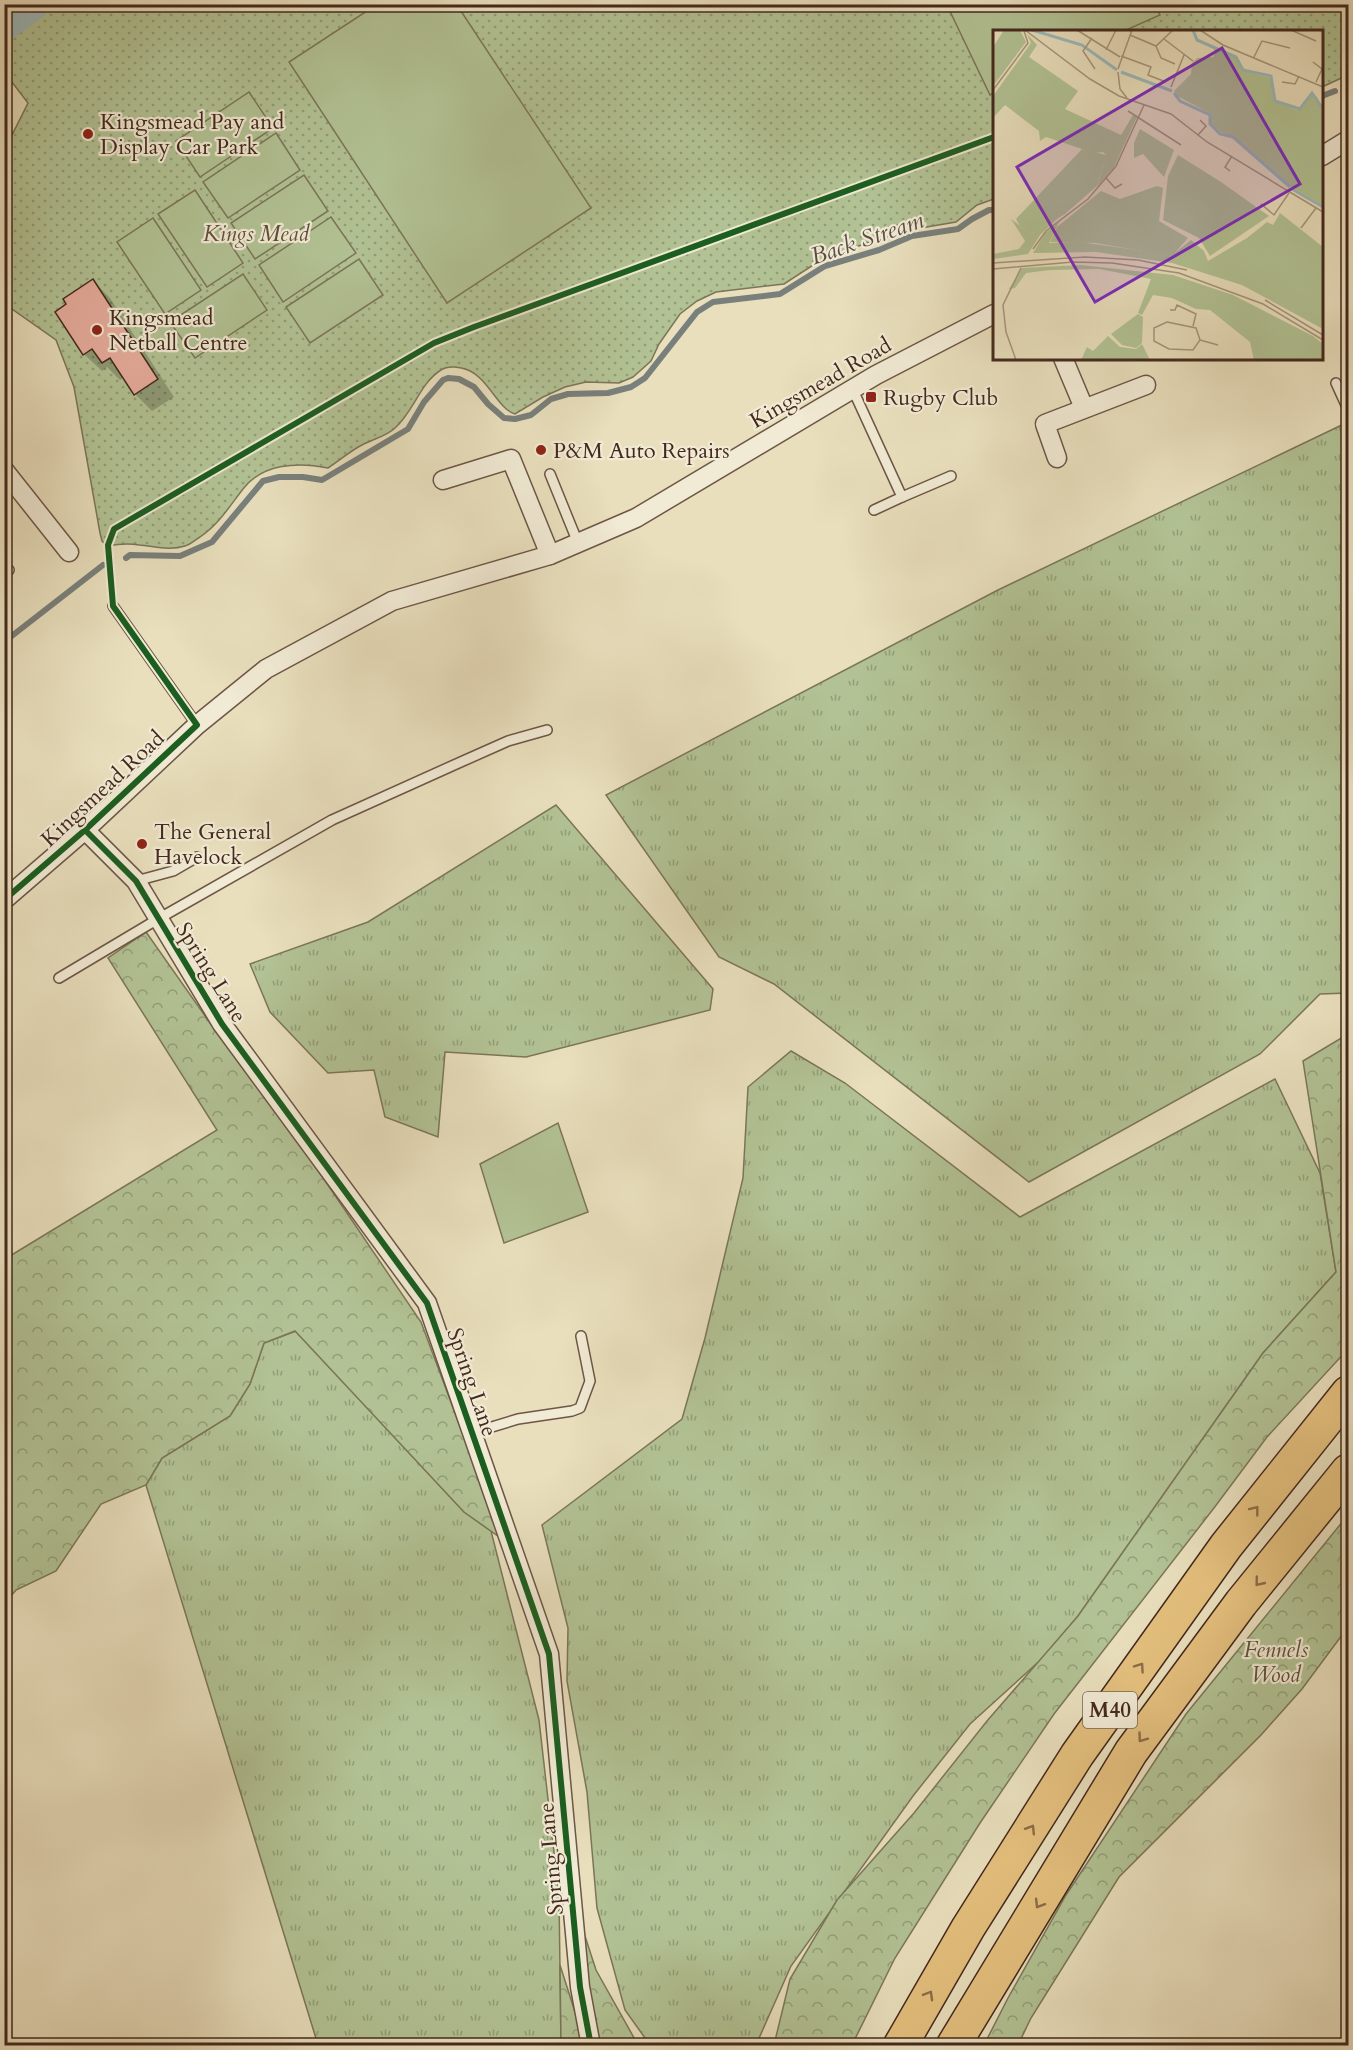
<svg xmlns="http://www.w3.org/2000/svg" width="1353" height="2050" font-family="Cardo,serif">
  <defs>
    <pattern id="grass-tufts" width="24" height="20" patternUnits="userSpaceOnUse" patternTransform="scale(1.5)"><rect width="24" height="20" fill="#b2c294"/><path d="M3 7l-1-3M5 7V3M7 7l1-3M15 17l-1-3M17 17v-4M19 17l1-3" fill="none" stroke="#929e78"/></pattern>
    <pattern id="forest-crowns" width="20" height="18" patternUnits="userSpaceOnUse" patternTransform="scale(1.5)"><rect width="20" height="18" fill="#b2c294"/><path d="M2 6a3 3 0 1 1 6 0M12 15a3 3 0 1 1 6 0" fill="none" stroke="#929e78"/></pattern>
    <pattern id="park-dots" width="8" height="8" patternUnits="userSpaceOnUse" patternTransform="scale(1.5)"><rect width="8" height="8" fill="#b2c294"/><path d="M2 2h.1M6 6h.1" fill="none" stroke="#929e78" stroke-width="1.8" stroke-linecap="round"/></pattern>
  </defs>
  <rect width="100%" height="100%" fill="#e9dfbd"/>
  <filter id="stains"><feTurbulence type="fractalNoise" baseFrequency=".00333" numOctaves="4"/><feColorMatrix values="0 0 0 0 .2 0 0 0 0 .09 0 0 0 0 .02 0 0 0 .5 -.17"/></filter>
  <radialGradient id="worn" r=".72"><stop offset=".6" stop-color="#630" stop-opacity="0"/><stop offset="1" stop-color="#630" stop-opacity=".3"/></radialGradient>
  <g fill="url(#grass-tufts)" stroke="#7b7659" stroke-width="1.5">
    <polygon points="1348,422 1348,993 1320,994 1260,1054 1029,1182 774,984 719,957 606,795 998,590"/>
    <polygon points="556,805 713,989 710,1010 526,1057 445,1052 438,1137 385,1117 374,1070 328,1073 270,1012 250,964 368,922"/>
    <polygon points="791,1051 845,1083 1020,1217 1275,1079 1320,1173 1336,1272 1263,1353 1078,1616 1045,1656 970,1724 913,1796 791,1966 756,2045 650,2045 625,2010 597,1908 587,1792 567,1681 568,1628 542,1525 682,1419 705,1338 743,1178 748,1087"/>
    <polygon points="296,1331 464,1512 491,1531 539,1720 559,1896 561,2045 318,2045 146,1485 162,1458 230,1416 250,1384 264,1343"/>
  </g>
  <g fill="url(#forest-crowns)" stroke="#7b7659" stroke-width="1.5">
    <polygon points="146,932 215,1030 296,1138 421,1322 502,1539 464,1512 295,1331 264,1343 250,1384 230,1416 162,1458 146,1485 101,1504 56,1571 16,1590 5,1603 5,1259 217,1130 108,958"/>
    <polygon points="1348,1034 1348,1349 1267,1437 1214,1508 1054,1714 980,1823 895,1958 852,2045 774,2045 790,1979 837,1900 914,1813 987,1721 1078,1616 1263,1353 1336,1272 1303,1061"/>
    <polygon points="1348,1515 1348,1627 1302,1689 1261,1735 1119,1877 1031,2018 1018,2045 984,2045 1008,1998 1066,1895 1186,1714"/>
    <polygon points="584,1933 596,1970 638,2045 598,2045 587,1994"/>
    <polygon points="560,1965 582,2034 581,2045 561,2045"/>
  </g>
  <path fill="url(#park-dots)" stroke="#7b7659" stroke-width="1.5" d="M46 5H1348V75L1322 87V32H994V199L977 205 956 222 909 230 827 256 784 284 716 292 697 301 680 314 659 344 651 361 633 377 619 383 586 382 565 387 543 397 515 414C498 409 489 379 468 370 461 367 448 365 441 370 420 383 414 411 395 428 387 436 373 439 362 445 350 451 339 461 328 468 298 462 263 463 243 489 229 507 219 524 200 537 195 540 190 545 185 546 169 551 154 546 139 545 128 543 118 544 107 546L102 541 100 533 74 387 56 340 5 304 4 151 28 103 5 73V38Z"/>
  <g fill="#b2c294" stroke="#7b7659" stroke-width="1.5">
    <polygon points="376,5 457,5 591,208 447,303 289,62"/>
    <polygon points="947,5 1155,5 1160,15 1124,31 994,32 994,93 990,95"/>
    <polygon points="249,92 273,128 200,177 176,141"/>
    <polygon points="276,133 300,170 228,218 203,182"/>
    <polygon points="304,175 328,211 255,259 231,223"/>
    <polygon points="195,190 243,263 207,287 158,214"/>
    <polygon points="331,217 356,253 283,302 259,265"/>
    <polygon points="153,218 201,290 165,314 117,242"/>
    <polygon points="359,259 383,295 310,343 286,307"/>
    <polygon points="243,274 267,310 195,358 170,322"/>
    <polygon points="558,1123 588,1212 504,1243 480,1164"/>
  </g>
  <g fill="#0003">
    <polygon points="4,119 14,133 4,139"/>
    <polygon points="93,281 110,298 174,397 152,411 135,394 124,377 120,380 107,367 102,371 84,354 57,312"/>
  </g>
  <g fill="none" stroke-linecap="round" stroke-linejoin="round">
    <g stroke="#79807c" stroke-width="6">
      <polyline points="1322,96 1335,91"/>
      <polyline points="126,558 130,555 180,556 212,542 263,481 279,477 303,477 322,480 408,429 424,402 443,380 448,378 459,379 474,387 488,404 504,418 515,419 531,415 551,399 568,394 608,393 631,387 645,378 697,312 713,302 780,294 825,266 879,250 912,236 958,229 972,219 989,210 994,210"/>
      <polyline points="4,642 103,565"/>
    </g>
    <polyline stroke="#9cbabb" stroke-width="34" points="4,24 32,4"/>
  </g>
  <polygon fill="#e6ac9d" stroke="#44291e" stroke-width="1.5" points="93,279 158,379 134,395 110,358 102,363 92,349 83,355 55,312 66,304 63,299"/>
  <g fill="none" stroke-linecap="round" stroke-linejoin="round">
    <g stroke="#6d5646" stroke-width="12">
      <g id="lane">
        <polyline points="1336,383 1346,405 1348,404"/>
        <polyline points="853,390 902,497 951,476"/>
        <polyline points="550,474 578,543"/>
        <polyline points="874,510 902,497"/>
        <polyline points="4,574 9,570"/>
        <polyline points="113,606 197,725"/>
        <polyline points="136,881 173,871 197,857"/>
        <polyline points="59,978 158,919 332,820 463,761 508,741 547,730"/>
        <polyline points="472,1433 518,1419 572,1411 580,1408 590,1381 581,1336"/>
      </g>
    </g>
    <g stroke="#6d5646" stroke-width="21">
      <g id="street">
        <polyline points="1322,156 1348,140"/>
        <polyline points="1063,358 1084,408"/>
        <polyline points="1057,458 1045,424 1146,385"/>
        <polyline points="4,470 69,552"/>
        <polyline points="443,480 511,459 550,555"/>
        <polyline points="85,830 136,881 222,1024 427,1303 549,1654 580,1987 591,2046"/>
        <polyline points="4,900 85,830 197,725 266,669 392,601 550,555 636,518 876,375 994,314"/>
      </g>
    </g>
    <g stroke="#44291e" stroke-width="36">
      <g id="highway">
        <polyline points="900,2046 968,1928 1077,1755 1226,1546 1348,1393"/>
        <polyline points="953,2046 1131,1752 1241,1603 1348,1471"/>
      </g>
    </g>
    <use href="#lane" stroke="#f1ead4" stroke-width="9"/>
    <use href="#street" stroke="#f1ead4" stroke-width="18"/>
    <use href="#highway" stroke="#e4c07e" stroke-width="33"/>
    <g stroke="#f1ead4" stroke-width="10">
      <g id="cycleway">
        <polyline points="85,830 136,881 222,1024 427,1303 549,1654 580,1987 591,2046"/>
        <polyline points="4,900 85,830 197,725 113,606 108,545 114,529 434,343 474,327 994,137"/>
      </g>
    </g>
    <use href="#cycleway" stroke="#1b5e20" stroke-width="6"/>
  </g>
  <defs><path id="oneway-chevron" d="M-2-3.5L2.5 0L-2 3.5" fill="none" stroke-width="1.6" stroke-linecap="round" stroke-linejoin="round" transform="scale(1.5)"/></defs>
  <g stroke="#8c6d49">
    <use href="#oneway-chevron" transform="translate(1255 1510) rotate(-52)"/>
    <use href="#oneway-chevron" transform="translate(1259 1582) rotate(129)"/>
    <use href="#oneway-chevron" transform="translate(1140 1667) rotate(-55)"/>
    <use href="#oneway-chevron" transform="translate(1142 1738) rotate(126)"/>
    <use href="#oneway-chevron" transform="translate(1031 1829) rotate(-58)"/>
    <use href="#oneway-chevron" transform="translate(1039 1904) rotate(121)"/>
    <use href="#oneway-chevron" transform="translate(929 1995) rotate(-60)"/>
  </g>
  <g fill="#8f2418" stroke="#f1ead4" stroke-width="2">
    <circle cx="88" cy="134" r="6"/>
    <circle cx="97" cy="330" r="6"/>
    <rect x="865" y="391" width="12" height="12" rx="3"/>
    <circle cx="541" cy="450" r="6"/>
    <circle cx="142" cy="844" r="6"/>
  </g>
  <g text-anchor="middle" stroke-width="4.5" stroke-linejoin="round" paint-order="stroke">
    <rect fill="#f1ead4" stroke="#786355" stroke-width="1.5" x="1083" y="1692" width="54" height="36" rx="4.5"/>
    <g font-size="21" font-weight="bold" fill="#44291e">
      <text x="1110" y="1717">M40</text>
    </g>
    <g font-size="22" fill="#44291e" stroke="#f1ead4" text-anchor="start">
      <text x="100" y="129">Kingsmead Pay and<tspan x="100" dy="25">Display Car Park</tspan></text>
      <text x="109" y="325">Kingsmead<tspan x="109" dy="25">Netball Centre</tspan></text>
      <text x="883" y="405">Rugby Club</text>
      <text x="553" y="458">P&amp;M Auto Repairs</text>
      <text x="154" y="839">The General<tspan x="154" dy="25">Havelock</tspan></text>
    </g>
    <g font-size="22" font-style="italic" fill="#604f3c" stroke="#f1ead4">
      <text x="256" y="241">Kings Mead</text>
      <text x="1276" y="1657">Fennels<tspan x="1276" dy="25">Wood</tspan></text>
    </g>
    <g font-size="22" fill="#44291e" stroke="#f1ead4">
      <text transform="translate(820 382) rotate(-30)" y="8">Kingsmead Road</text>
      <text transform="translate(102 788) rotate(-43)" y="8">Kingsmead Road</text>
      <text transform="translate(212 972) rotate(58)" y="8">Spring Lane</text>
      <text transform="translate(473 1382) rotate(71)" y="8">Spring Lane</text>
      <text transform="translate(550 1859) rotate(-95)" y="8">Spring Lane</text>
    </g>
    <g font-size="24" font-style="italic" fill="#5a4d45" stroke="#f1ead4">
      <text transform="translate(867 238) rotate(-19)" y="8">Back Stream</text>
    </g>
  </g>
  <g transform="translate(993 30)">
    <rect width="330" height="330" fill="#e9dfbd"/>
    <path d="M147 99 181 120 171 147 150 124 141 128V113ZM89 119 113 125 104 156 72 184 38 204 27 196 23 189ZM185 125 228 152 276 186 217 226 206 208 170 190 175 146ZM164 156 170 158 166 191 195 208 179 226 102 213 57 212 64 197 108 161 127 169ZM145 284 150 287 149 313 143 318 129 315 118 304Z" fill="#b2c294"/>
    <path d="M11 0H27L33 12 0 56V17ZM34 4 44 15 36 27 85 61 72 79 128 105 140 85 144 87 121 137 104 157 113 125 110 122 101 123 53 107 47 111 46 101 12 75 0 88V66L38 13ZM287 183 330 217V299L249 255 179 233 103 222 40 223 52 203 66 192 56 213 87 212 179 225 198 210 211 221 215 231 254 208 274 192 280 195ZM65 188 47 205 35 224 0 229V224L26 219 32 211 18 189 38 204ZM88 235 180 245 240 265 320 306 330 314V330H261L257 312 217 280 203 279 179 268 160 265 149 285 145 283 158 249 106 239 57 240 33 243 22 258 16 259 29 238ZM115 306 127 317 143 319 149 314 157 330H88L94 317 100 321Z" fill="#b2c294"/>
    <path d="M221 19 243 28 250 41 278 48 283 71 304 80 317 64 324 67 330 80V176L292 153 241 107 227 102 218 94V84L184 66 181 61 198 44 199 33 204 28 221 27Z" fill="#b2c294"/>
    <path d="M225 44 234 49 222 74 213 69ZM240 51 257 60 243 89 225 81ZM297 93 315 105 295 135 277 123Z" fill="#b2c294"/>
    <path fill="none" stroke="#9cbabb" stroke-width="3" d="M39 0 89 15 124 40M200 0 204 10 243 27 250 40 278 46 282 71 307 79 319 63 330 79M128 42 179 61M181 63 187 71 217 85V94L227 104 240 107 297 157M299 159 330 177"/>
    <path fill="none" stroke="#a7967d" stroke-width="1.5" d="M32 0 97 49 126 66 178 84 214 112 330 182M84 0 127 27M207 0 230 15 330 57M298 0 323 11M137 5 163 16 180 0M99 8 90 21 102 39M171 9 200 31M163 16 168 28 182 34M113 20 123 0M128 26 158 37 155 45 173 52M261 27 269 11 297 18M320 32 329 39 323 52M125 39 139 0M125 42 127 59 134 68M289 52 302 54 306 46M178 57 191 25M0 60 35 13 31 1M135 81 188 115M205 105 213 96 207 90M237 141 232 137 239 126M113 148 122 158 129 154M268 174 281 185 296 163M308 198 323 178M40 219 53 201 95 169 123 136 151 75M0 233 92 227 145 230 194 240M0 239 80 232 119 233 186 243 270 274 330 310M272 270 330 305M177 280H182L184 275 203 284 200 296M174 292 203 298 207 310 200 320 176 319 161 311V298ZM207 310 225 315M23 330 13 302 10 275 28 238"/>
    <path fill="#7b2cbf" fill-opacity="0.15" stroke="#7b2cbf" stroke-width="3" d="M229 18 307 154 102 272 24 137Z"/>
    <rect width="330" height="330" fill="none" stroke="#44291e" stroke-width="3"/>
  </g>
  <rect width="1353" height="2050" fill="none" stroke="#e9dfbd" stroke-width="24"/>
  <rect x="6" y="6" width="1341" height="2038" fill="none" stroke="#44291e" stroke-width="3"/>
  <rect x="12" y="12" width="1329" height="2026" fill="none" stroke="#44291e" stroke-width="1.5"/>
  <rect width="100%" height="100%" filter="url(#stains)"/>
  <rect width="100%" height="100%" fill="url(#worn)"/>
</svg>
